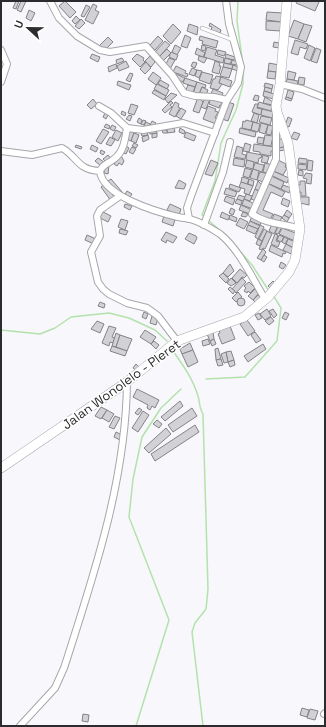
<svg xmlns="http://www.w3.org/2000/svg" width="326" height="727" font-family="'Space Grotesk',sans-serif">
  <rect width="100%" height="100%" fill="#f8f7fb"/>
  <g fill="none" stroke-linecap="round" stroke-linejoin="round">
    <g stroke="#b3e2ac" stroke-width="1.5">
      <polyline points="238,1 237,21 243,65"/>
      <polyline points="205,217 202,215 215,181 221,143 236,110 243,84 243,70"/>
      <polyline points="208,220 223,233"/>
      <polyline points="238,249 252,265 269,291"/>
      <polyline points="1,330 40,334 55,328 71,317 109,313 129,318 155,330 167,341"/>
      <path d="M173 351C183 365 193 379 198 396 200 402 199 408 203 414L208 589 206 609 195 623 192 632 203 726"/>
      <polyline points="206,379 245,377 277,341 281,308 273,295"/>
      <polyline points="136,726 169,620 129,517 133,479 142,437 161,408 181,389"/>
    </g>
  </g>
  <g fill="#d2d1d5" stroke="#848387">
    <polygon points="16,1 19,1 16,9 13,8"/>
    <polygon points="21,1 26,1 21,12 17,10"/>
    <polygon points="65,1 76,12 70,18 59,6"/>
    <polygon points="297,1 316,1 319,2 315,11 296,3"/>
    <polygon points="93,4 97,6 95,10 99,12 93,24 85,20"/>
    <polygon points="86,5 90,7 84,17 81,16"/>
    <polygon points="29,10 35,13 31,21 26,18"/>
    <polygon points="267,12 283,13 282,22 266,20"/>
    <polygon points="76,16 80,20 75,24 72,21"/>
    <polygon points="81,19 85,23 79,29 75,26"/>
    <polygon points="294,20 304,24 298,39 288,36"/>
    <polygon points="266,21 282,22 281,31 266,30"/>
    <polygon points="210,23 221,30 220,33 211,30 212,27 209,26"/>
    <polygon points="173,24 181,32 171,44 163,36"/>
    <polygon points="189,24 198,27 197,35 187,31"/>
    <polygon points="304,24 312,26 306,42 298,39"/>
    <polygon points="185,35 191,38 187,48 181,46"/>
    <polygon points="158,36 163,41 155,50 150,45"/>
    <polygon points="200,36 218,41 216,48 202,44 203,41 199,40"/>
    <polygon points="108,37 113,42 104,51 99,46"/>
    <polygon points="295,40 308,44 306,49 300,47 298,55 291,53"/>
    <polygon points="165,41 170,45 159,57 155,52"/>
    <polygon points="274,42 279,43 279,48 273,47"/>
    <polygon points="175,45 181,48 177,55 172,52"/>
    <polygon points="202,45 206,46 205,51 201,50"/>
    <polygon points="309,45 315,48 310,61 304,58"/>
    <polygon points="207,47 217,50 215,55 224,58 223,63 204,57"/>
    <polygon points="197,48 205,53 203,57 195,54"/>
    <polygon points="316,48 321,50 317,63 311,61"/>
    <polygon points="167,49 171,53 162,62 158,58"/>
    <polygon points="218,50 226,52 224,56 217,54"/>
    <polygon points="171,52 178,55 176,60 169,57"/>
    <polygon points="92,54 100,57 98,62 90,58"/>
    <polygon points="137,54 144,58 143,60 145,62 140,67 132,59"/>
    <polygon points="226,54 235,57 234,60 225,58"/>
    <polygon points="150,56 155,62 151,67 145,61"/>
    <polygon points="199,56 207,58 204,63 198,60"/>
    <polygon points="122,58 124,61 117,64 116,60"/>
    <polygon points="169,58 175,60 170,69 165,66"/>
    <polygon points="225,58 232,60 230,64 224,63"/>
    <polygon points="232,60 238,62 237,65 231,64"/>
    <polygon points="126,61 129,67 119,71 117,66"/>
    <polygon points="215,61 220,63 219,66 221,66 219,74 212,72"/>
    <polygon points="146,62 151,68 145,74 140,69"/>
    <polygon points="193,62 197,63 195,68 191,66"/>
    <polygon points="224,63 233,65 232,69 223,67"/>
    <polygon points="269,63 279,65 276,72 268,71"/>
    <polygon points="116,64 117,68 109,72 108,67"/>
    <polygon points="233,65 239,67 238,71 232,69"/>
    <polygon points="176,66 186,71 185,73 188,74 187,77 173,72"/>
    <polygon points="223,67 232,69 229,78 220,76"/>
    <polygon points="192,68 197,70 194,76 189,74"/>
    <polygon points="197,70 202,71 199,78 195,76"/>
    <polygon points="268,71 276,72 275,79 267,78"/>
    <polygon points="288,71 296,73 294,80 287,79"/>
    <polygon points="153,72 161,78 156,85 148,79"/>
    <polygon points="202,72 213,75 210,84 199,80"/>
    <polygon points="130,73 133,74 130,82 126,80"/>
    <polygon points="176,74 185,78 183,82 174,78"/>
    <polygon points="216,76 221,77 219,83 222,84 218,90 210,88 213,79 215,79"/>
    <polygon points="221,77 232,81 230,87 219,83"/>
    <polygon points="299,77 305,78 304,85 298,84"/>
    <polygon points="185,78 197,82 195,87 183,83"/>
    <polygon points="287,79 298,81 297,85 286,83"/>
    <polygon points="160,80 169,85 167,89 158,84"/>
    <polygon points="118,81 131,85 129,90 117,85"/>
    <polygon points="197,82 206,85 205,88 202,87 199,94 193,94"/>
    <polygon points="265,83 273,85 272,89 264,87"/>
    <polygon points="157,84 169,90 166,96 154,89"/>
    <polygon points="188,85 195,87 192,95 185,92"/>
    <polygon points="202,87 208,90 206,95 200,92"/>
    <polygon points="265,87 272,89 271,93 264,91"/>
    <polygon points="213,89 223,93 221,98 211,94"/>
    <polygon points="154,90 166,96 164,100 152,93"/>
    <polygon points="288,90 294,92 292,99 286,97"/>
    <polygon points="264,91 274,94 273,99 263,96"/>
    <polygon points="171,93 177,95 168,103 165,99"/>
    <polygon points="255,95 259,96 258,101 253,100"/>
    <polygon points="198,97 203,102 199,113 193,111"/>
    <polygon points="211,97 221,101 222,106 220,105 219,108 209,104"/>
    <polygon points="265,97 273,102 272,105 263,103"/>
    <polygon points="286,97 292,99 291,101 285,99"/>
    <polygon points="205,98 210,99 206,109 201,107"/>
    <polygon points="93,99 97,104 91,109 87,105"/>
    <polygon points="171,101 173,103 170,105 172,107 165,113 162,110"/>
    <polygon points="175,102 179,104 178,107 180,108 175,117 169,114"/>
    <polygon points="228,102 234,104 228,121 222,119"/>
    <polygon points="259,102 272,106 271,111 257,107"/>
    <polygon points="131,104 138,106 134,115 128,113"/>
    <polygon points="255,104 258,104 257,108 262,109 261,115 252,112"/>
    <polygon points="208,106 216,109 215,111 218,112 215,118 218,119 216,124 203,119"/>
    <polygon points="181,108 186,111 181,119 176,116"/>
    <polygon points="262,109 274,112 272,118 261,115"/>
    <polygon points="122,111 126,113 125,116 121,114"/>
    <polygon points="105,113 108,115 106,119 103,117"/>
    <polygon points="254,113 259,115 257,123 251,121"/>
    <polygon points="129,115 132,116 130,121 126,119"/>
    <polygon points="261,116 272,118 270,125 259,122"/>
    <polygon points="288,117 292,119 289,127 285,125"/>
    <polygon points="139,118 142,120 141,124 137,122"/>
    <polygon points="143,120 146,121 144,125 141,124"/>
    <polygon points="246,120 253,122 251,130 242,128 243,121 245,122"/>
    <polygon points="152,121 156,123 154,127 150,125"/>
    <polygon points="146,122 150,124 148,128 144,126"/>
    <polygon points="253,122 260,124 258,132 251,130"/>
    <polygon points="261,123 268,125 265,134 259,132"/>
    <polygon points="106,124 110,126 109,129 104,127"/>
    <polygon points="112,125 116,127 114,131 110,129"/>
    <polygon points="268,125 273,126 271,135 266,134"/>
    <polygon points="174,128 175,132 167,133 167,129"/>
    <polygon points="180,128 185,131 184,134 179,132"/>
    <polygon points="240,128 256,132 255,137 239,133"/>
    <polygon points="103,129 109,132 101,144 96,141"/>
    <polygon points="116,130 122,133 118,141 112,137"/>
    <polygon points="156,130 157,133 150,134 149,131"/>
    <polygon points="162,130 167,130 167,133 163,133"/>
    <polygon points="130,131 134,133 131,141 127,139"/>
    <polygon points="147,131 148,135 142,136 141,133"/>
    <polygon points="186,132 196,136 194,141 184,137"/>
    <polygon points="294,132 300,134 297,140 291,138"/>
    <polygon points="134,133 139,135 136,143 131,141"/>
    <polygon points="157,133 157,137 152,138 152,134"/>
    <polygon points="148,135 149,139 143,142 142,137"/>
    <polygon points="265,135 273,136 271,146 263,145"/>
    <polygon points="110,137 115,140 111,146 106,144"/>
    <polygon points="258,137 264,138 263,144 257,143"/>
    <polygon points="277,139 284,139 284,147 278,148"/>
    <polygon points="134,143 138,145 136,148 132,146"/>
    <polygon points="245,143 251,145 249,152 243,151"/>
    <polygon points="254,144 275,147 274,151 271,151 271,156 260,154 260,152 253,151"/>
    <polygon points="76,145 82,147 81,149 75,147"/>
    <polygon points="92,145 98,148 96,152 90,149"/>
    <polygon points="126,146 129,148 126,154 122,152"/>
    <polygon points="237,146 243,148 242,154 246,155 245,159 234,157"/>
    <polygon points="132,147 136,149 133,154 129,152"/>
    <polygon points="285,147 285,150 278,151 278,148"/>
    <polygon points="101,150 105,152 103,155 100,153"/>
    <polygon points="247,152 262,155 261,158 259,158 258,163 246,160"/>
    <polygon points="120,154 124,161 122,165 119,163 117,166 114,164"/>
    <polygon points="108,155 111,159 106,162 103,159"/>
    <polygon points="263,155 269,157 267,163 261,162"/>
    <polygon points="98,158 104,162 101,166 95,161"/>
    <polygon points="234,158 245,160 244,167 233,165"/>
    <polygon points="299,158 307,159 307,164 298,163"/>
    <polygon points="211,160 218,163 212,176 205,174"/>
    <polygon points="247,160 254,162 253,169 245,167"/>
    <polygon points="278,160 286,164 285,167 287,168 283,175 273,171"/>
    <polygon points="308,160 313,161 312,171 307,170"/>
    <polygon points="255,163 264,165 262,172 253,169"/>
    <polygon points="265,163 273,165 270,174 263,172"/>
    <polygon points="298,164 307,165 306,170 298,169"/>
    <polygon points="105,165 109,165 108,174 104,173"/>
    <polygon points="245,168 252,170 249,178 243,176"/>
    <polygon points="253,169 259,171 257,180 250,178"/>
    <polygon points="299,170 303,171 303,176 298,175"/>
    <polygon points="273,171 289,178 287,183 271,175"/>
    <polygon points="260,172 269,174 264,182 257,180"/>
    <polygon points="306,173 312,174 311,184 306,183 307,179 303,178"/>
    <polygon points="271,176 284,182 281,189 267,183"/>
    <polygon points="242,177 249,179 247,184 241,182"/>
    <polygon points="111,179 123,193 119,195 108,181"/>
    <polygon points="249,179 254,181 253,186 248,184"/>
    <polygon points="179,180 186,184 184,189 175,188"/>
    <polygon points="258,181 263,186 260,191 255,189"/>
    <polygon points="300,181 305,181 306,196 301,196 301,192 298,192 297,185 300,185"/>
    <polygon points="241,182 253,186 249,195 244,193 245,189 239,187"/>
    <polygon points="267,183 285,192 282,197 271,192 263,210 273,214 270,220 253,212"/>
    <polygon points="105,184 115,198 111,201 101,187"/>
    <polygon points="230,184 241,188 239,192 229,188"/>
    <polygon points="283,185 291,188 289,193 281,189"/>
    <polygon points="226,188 237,192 235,197 224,194"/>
    <polygon points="255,189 260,192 256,201 251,199"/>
    <polygon points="127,191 132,194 130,197 125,194"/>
    <polygon points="246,194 252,196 250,201 244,199"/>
    <polygon points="239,195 245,197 243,201 237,199"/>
    <polygon points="226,196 235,199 233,205 224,201"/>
    <polygon points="300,197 309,197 309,205 300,203"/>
    <polygon points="283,198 290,201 288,207 281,204"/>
    <polygon points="237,199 242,201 241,205 235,203"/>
    <polygon points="244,199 255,204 253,209 242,205"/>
    <polygon points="125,204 132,206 130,210 124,207"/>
    <polygon points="170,204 181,209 179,215 167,210"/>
    <polygon points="241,205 252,210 250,214 239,210"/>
    <polygon points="231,208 235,210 233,215 229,213"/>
    <polygon points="287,210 292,214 289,218 284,215"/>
    <polygon points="101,211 111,216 108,222 98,217"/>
    <polygon points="222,212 230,216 228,220 220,217"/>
    <polygon points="243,212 248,214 246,217 241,216"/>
    <polygon points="274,214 282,217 279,223 272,220"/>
    <polygon points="230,215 237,218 236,222 229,219"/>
    <polygon points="284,215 289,218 287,222 282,218"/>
    <polygon points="164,216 175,220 173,226 162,222"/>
    <polygon points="252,216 262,220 260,225 250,221"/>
    <polygon points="240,218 248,222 244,229 236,225"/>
    <polygon points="121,219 128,221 125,230 118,227"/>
    <polygon points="250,221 260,226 258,229 248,225"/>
    <polygon points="272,224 277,228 274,234 269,231"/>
    <polygon points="248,225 258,229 255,234 246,230"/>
    <polygon points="260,225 264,227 258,239 255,237"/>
    <polygon points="279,225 282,227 278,234 275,233"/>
    <polygon points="282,228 298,234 295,241 279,234"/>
    <polygon points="120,229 128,231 126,235 119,233"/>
    <polygon points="264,229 267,231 262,241 259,239"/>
    <polygon points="267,231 272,234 265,249 263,248 262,250 259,249"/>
    <polygon points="166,232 177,237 173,243 167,240 166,243 161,240"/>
    <polygon points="189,233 196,236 197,238 194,244 185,239"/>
    <polygon points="275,234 278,235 276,241 280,242 278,247 271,244"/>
    <polygon points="87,235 96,239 94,244 85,240"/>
    <polygon points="279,235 284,237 281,242 277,240"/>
    <polygon points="284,237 288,239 285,244 282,242"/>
    <polygon points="258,239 262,241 260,246 256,244"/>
    <polygon points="288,239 296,242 294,248 286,244"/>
    <polygon points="286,244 293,248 291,254 283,250"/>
    <polygon points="271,245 286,252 285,254 283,253 282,257 269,251"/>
    <polygon points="263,249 266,252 261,260 257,258"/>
    <polygon points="264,255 267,257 264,262 261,260"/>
    <polygon points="281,262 286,265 283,269 279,267"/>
    <polygon points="230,264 234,271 228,277 223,273"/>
    <polygon points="240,269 247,275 244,278 242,277 237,283 232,278"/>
    <polygon points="223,273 229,279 226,283 219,276"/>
    <polygon points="231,278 236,283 231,286 227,283"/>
    <polygon points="242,278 246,282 236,293 232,289"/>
    <polygon points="273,281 275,283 270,288 268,286"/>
    <polygon points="249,282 255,288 250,293 248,291 247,293 244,291 246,288 244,286"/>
    <polygon points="230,287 235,291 233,294 228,289"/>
    <polygon points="255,289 259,293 253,300 248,296"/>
    <polygon points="238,292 242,297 236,302 232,298"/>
    <polygon points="258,295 262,299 257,304 253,300"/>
    <circle cx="241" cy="302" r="4"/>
    <polygon points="100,302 105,304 104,308 98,306"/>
    <polygon points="267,309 271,316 265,320 260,314"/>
    <polygon points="273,309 277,315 274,318 269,311"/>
    <polygon points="144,312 148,314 146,319 142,317"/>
    <polygon points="285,312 289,314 286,320 282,318"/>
    <polygon points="259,313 262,318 258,320 255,315"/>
    <polygon points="152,316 158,318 156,325 150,323"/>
    <polygon points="271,317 274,321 269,325 265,321"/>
    <polygon points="247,320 255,331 248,336 240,324"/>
    <polygon points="97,321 104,324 100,333 91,329"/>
    <polygon points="109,326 116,328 112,337 115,338 113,343 110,342 109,346 102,343"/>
    <polygon points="230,326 235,339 222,344 218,334 220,333 219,330"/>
    <polygon points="145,330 156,337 151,344 140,337"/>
    <polygon points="213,332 214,339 210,341 207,334"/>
    <polygon points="255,332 261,340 256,343 251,335"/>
    <polygon points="116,333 120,335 116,347 112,346"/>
    <polygon points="120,335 132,339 127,351 116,347"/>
    <polygon points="208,339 210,344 203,346 202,341"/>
    <polygon points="214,339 216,344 212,346 210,341"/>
    <polygon points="154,341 159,345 156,349 151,344"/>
    <polygon points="190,343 193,350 182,354 180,349"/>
    <polygon points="263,344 266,349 248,362 244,356"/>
    <polygon points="112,346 127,351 125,356 110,351"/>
    <polygon points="218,348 221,359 216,360 215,349"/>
    <polygon points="193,350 198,362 188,367 182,354"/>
    <polygon points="231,351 234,360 228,362 226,352"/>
    <polygon points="226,352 228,362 224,363 221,354"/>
    <polygon points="221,359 223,365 218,366 216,360"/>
    <polygon points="234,360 235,365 230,367 228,362"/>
    <polygon points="136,364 140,368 137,371 133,368"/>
    <polygon points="137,389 159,400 155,408 152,406 150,410 147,408 148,405 133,397"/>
    <polygon points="180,401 183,406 165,421 161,417"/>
    <polygon points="101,407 107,410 101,419 95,416"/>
    <polygon points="139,408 142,410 138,415 135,413"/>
    <polygon points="192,408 197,416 173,432 168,425"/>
    <polygon points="107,410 114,414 109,422 102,418"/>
    <polygon points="143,411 149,415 138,432 132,428"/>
    <polygon points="115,416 120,418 114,429 109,427"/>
    <polygon points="157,420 162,424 159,428 153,424"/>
    <polygon points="195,425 199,432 155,461 151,454"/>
    <polygon points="166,428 171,434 149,453 144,448"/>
    <polygon points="116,432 122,435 120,440 114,437"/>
    <polygon points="302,708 309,710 307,717 300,715"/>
    <polygon points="310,709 318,711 315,720 307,718"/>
    <polygon points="83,714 89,715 88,722 82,721"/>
  </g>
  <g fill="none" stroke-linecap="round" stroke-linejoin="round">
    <g stroke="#a7a6a9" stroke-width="4.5">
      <polyline id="service" points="202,28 233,40"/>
    </g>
    <g stroke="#a7a6a9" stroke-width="8">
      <g id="minor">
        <polyline points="50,1 59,18 77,36 100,50 110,52 146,46 172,75 184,93 195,96 214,97 227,100"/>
        <polyline points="1,50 7,64 1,82"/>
        <polyline points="280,84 302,89 325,98"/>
        <polyline points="99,106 111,113 127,128 143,130 183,123 215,133"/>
        <path d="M276 114V159L252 214C268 225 283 223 300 229"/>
        <path d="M127 128C125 139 124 152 114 159 108 164 103 164 100 171 102 196 157 212 178 217 182 218 186 218 190 219 200 222 211 228 220 234 238 248 253 279 265 299"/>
        <path d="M1 151 32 155 62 148C78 157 77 170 100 171"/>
        <polyline points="120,196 100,210 97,216 100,236 91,252 98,282 103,289 109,294 127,303 147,308 158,316 177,341"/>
        <polyline points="189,219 187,208 191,196 227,100 238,83 241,67 229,24 226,1"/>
        <polyline points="204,225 223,172 230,142"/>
        <polyline points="324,714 325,713"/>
        <path d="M20 726 55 688 64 668C94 575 126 480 127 382"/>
      </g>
    </g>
    <g stroke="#a7a6a9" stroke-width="10">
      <polyline id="secondary" points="1,468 127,382 177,341 244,317 268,297 289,272 295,260 300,229 288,143 277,112 276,106 280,84 287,1"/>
    </g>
    <use href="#service" stroke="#fff" stroke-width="3"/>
    <use href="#minor" stroke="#fff" stroke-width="6"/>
    <use href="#secondary" stroke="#fff" stroke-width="9"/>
  </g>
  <g text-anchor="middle" stroke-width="3" stroke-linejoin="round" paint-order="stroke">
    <g font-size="13" fill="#2c2b2d" stroke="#fff">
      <text transform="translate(121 384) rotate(-36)" y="5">Jalan Wonolelo - Pleret</text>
    </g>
  </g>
  <rect width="326" height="727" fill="none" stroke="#2c2b2d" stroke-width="4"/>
  <g transform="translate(28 28) rotate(292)" stroke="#ffffff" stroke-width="3" paint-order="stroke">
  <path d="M0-3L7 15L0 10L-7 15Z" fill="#2c2b2d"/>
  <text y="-6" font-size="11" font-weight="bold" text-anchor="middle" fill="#2c2b2d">U</text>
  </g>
</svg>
